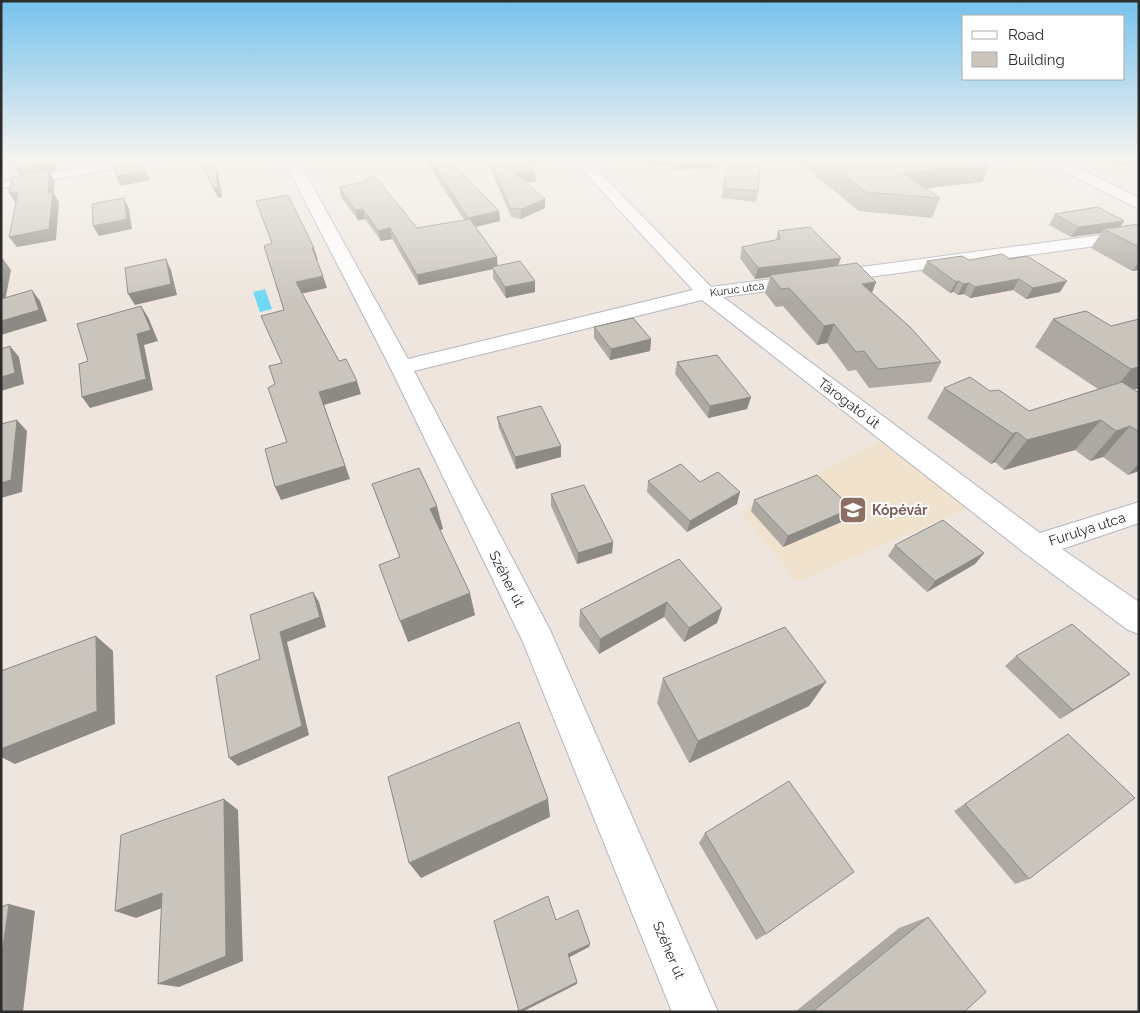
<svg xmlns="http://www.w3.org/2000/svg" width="1140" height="1013" font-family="Raleway,sans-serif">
  <rect width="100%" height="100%" fill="#eee6de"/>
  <polygon fill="#f0e2cc" points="883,440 966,509 797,582 741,512"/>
  <polygon fill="#6cd8f4" points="265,289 272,309 260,312 253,292"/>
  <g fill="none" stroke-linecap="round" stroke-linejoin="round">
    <g stroke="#b2b5c0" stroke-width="3">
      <polygon id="service" points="130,160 149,160 145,163 1,188 1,182"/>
    </g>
    <g stroke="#b2b5c0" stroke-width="2">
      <polygon id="minor" points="284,160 298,160 408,359 693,290 573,160 588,160 711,287 1139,230 1139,240 723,297 1040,533 1139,502 1139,523 1062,549 1139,602 1139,634 1128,630 1026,554 702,300 414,371 550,630 718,1012 672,1012 523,642 390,367"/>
    </g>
    <g stroke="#b2b5c0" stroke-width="2">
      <polygon id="secondary" points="1045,160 1063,160 1139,198 1139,209 1047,163"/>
    </g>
    <polyline stroke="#c8c8c8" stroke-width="2" stroke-dasharray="2.5 1" stroke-linecap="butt" points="986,169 1032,163"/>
    <use href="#service" fill="#fff" fill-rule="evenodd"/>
    <use href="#minor" fill="#fff" fill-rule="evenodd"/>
    <use href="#secondary" fill="#fff" fill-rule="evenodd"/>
  </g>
  <g fill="#ada9a2">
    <polygon points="198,160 216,160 222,197 218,198"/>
    <polygon points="425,160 449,160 499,211 500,221 476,227 498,266 535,292 506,298 493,278 493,269 419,285 392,239 381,241 365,219 358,220 341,197 339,187 417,228 464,220"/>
    <polygon points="487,160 524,160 535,171 536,181 526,182 545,199 545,208 521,219 511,217"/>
    <polygon points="649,160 719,160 718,167 675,170 672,166 655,167"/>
    <polygon points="796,160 986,160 991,163 982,182 925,188 940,198 932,218 859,211"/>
    <polygon points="1109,160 1139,160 1139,163 1120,166"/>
    <polygon points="727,165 758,191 756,202 721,198"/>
    <polygon points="1055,214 1124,221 1120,227 1139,224 1139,270 1132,271 1091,248 1101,233 1071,237 1049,225"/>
    <polygon points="778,231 838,266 876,282 872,293 941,362 931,382 869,388 856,370 848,371 827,343 817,345 783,306 776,307 765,293 770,277 755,279 740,258 742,247 776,240"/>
    <polygon points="969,260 1060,292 1026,299 1013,290 970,298 964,294 958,295 953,292 950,293 922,272 927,261"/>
    <polygon points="1053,319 1111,326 1139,319 1139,388 1134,390 1139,393 1139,471 1128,475 1103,457 1090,461 1075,450 1004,470 995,462 991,464 927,418 944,388 990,391 1029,411 1098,389 1035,347"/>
    <polygon points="594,327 651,339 650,351 610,360 594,338"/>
    <polygon points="677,362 751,397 747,409 708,418 675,374"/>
    <polygon points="497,417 561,457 516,469 499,428"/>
    <polygon points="648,481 700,482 737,504 687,532 647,492"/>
    <polygon points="372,484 443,529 440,530 475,615 408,642 400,557"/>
    <polygon points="551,494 613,542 612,553 577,564 551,506"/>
    <polygon points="754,500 846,520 783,547 751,511"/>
    <polygon points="895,545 984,553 975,564 927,592 888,556"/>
    <polygon points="679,559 722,608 717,623 684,642 664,617 599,654 579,626 580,610"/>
    <polygon points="1016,656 1130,674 1060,719 1005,666"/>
    <polygon points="663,678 826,682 809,706 689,763 657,703"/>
    <polygon points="1068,734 1029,879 1015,884 954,811"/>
    <polygon points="705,833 766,934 756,940 699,843"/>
    <polygon points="928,917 964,1012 795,1012 899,928"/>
  </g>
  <g fill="#8d8984">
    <polygon points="49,160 55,160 55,171 49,172 55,181 54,193 59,202 56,240 17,247 9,237 52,200 20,177 14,167"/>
    <polygon points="142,160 150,180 121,186 116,176"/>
    <polygon points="214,160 216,160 222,197 218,198 214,188"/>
    <polygon points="655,160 673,160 672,166 655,167"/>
    <polygon points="683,160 719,160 718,167 675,170 677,161"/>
    <polygon points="1124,160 1139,160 1139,163 1120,166"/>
    <polygon points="991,163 982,182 895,192 903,173"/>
    <polygon points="535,171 536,181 518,184 517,174"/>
    <polygon points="18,192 16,203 9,193"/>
    <polygon points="124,198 129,209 132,229 99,236 93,226"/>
    <polygon points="545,199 545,208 521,219 521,209"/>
    <polygon points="363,209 365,219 358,220 355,210"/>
    <polygon points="499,211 500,221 470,228 468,218"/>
    <polygon points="1124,221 1117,231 1104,229 1101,233 1071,237 1078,227"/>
    <polygon points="390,228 392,239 381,241 378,231"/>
    <polygon points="312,248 314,248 318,260 316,261"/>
    <polygon points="497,257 498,268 492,267 493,269 419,285 417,275"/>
    <polygon points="841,258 837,268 770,275 770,277 755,279 758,268"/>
    <polygon points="3,259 11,270 3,312 1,310 1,268"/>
    <polygon points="166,259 171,270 177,295 135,305 128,294"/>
    <polygon points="1139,262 1139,270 1132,271"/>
    <polygon points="323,276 327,288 300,294 296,282"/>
    <polygon points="1019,279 1013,290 970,298 975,287"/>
    <polygon points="535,281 535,292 506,298 505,287"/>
    <polygon points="959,281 953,292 950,293 956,282"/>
    <polygon points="1067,281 1060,292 1026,299 1033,288"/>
    <polygon points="876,282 869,300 862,284"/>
    <polygon points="969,283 964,294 958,295 963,284"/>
    <polygon points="32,290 40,301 47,321 1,335 1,321"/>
    <polygon points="141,306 148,317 158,341 144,345 153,390 90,408 82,397 137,334"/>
    <polygon points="834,324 827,343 817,345 824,326"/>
    <polygon points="651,339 650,351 610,360 611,349"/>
    <polygon points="10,346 19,357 24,384 1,391 1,377"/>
    <polygon points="1139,367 1139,388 1108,397 1131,369"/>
    <polygon points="357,381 361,394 324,405 350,479 281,500 275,487 319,392"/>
    <polygon points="751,397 747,409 708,418 710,406"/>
    <polygon points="17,420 27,431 22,492 1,498 1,483"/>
    <polygon points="1101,420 1075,450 1004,470 1027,440"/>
    <polygon points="1130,426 1103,457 1090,461 1116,431"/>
    <polygon points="1017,432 995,462 991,464 1013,434"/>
    <polygon points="561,446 561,457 516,469 515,457"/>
    <polygon points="1139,463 1139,471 1128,475"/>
    <polygon points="740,492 737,504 687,532 690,521"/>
    <polygon points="437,506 443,529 436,532 430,509"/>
    <polygon points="852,508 846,520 783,547 788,536"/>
    <polygon points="613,542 612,553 577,564 578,553"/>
    <polygon points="984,553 975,564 927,592 935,581"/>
    <polygon points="313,592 319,602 326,627 287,642 309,735 238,766 229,758 280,632"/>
    <polygon points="470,593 475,615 408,642 400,621"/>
    <polygon points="667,602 664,617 599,654 600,639"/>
    <polygon points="722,608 717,623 684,642 689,628"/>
    <polygon points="96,636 113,651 115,724 15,764 1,757 1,749"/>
    <polygon points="1130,674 1116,684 1060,719 1073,710"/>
    <polygon points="826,682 809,706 689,763 698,741"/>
    <polygon points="224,799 238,810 243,961 179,987 158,984"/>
    <polygon points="548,799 550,817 421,878 409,863"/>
    <polygon points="162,893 180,901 136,918 115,911"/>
    <polygon points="9,904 35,911 23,1012 1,1012 1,960"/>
    <polygon points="590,944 589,947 568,958 568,954"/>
    <polygon points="577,982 577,984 522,1012 519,1011"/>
  </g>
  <g fill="#c9c4bc" stroke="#8d8984">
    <polygon points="15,160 49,160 49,161 14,167"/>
    <polygon points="111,160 142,160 146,171 116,176"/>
    <polygon points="199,160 214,160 218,187 214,188"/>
    <polygon points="430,160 449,160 499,211 468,218"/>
    <polygon points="490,160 524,160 535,171 517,174 545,199 521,209 510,208"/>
    <polygon points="824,160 986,160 991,163 903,173 940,198 866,192"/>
    <polygon points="727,165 760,167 758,191 723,188"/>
    <polygon points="49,171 48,193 53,192 49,229 9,237 18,192 9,193 12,177"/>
    <polygon points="374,175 417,228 470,219 497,257 417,275 390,228 378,231 363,209 355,210 339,187 364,182"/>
    <polygon points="288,195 314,248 312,248 323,276 296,282 339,361 346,359 357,381 319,392 345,466 275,487 265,449 287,442 268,388 275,384 269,366 282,363 261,316 284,310 264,246 272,243 256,201"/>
    <polygon points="124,198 127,219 93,226 92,204"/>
    <polygon points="1098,207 1124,221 1078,227 1055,214"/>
    <polygon points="1139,224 1139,247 1104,229"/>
    <polygon points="810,227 841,258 758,268 742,247 780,239 778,231"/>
    <polygon points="1002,254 1010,259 1027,256 1067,281 1033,288 1019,279 975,287 969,283 963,284 959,281 956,282 927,261 962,256 969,260"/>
    <polygon points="1,259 3,259 1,268"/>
    <polygon points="166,259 171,284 128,294 125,268"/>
    <polygon points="520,261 535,281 505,287 492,267"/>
    <polygon points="857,263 876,282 862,284 911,328 941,362 878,369 864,351 856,352 834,324 824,326 789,288 781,289 770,275"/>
    <polygon points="32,290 39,310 1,321 1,299"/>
    <polygon points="141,306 151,330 137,334 146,379 82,397 79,364 88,361 77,324"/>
    <polygon points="1086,311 1111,326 1139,319 1139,367 1131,369 1053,319"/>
    <polygon points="633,318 651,339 611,349 594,327"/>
    <polygon points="10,346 15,373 1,377 1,349"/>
    <polygon points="717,355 751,397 710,406 677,362"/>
    <polygon points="970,377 990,391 999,390 1029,411 1122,382 1139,393 1139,432 1130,426 1116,431 1101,420 1027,440 1017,432 1013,434 944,388"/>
    <polygon points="541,406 561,446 515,457 497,417"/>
    <polygon points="17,420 11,480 1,483 1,424"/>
    <polygon points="681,464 700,482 718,472 740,492 690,521 648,481"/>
    <polygon points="419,468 437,506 430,509 470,593 400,621 379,565 400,557 372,484"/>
    <polygon points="817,475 852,508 788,536 754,500"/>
    <polygon points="584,485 613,542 578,553 551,494"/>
    <polygon points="943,520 984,553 935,581 895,545"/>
    <polygon points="679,559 722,608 689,628 667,602 600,639 580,610"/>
    <polygon points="313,592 320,617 280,632 302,726 229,758 216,676 260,659 250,615"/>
    <polygon points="1072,624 1130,674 1073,710 1016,656"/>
    <polygon points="785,627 826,682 698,741 663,678"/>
    <polygon points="96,636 97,711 1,749 1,671"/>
    <polygon points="519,722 548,799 409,863 388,777"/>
    <polygon points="1068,734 1135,798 1029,879 965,804"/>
    <polygon points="789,781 854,872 766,934 705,833"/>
    <polygon points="224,799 226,956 158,984 162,893 115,911 121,835"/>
    <polygon points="548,896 556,920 578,910 590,944 568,954 577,982 519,1011 494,921"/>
    <polygon points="9,904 1,960 1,907"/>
    <polygon points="928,917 986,992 964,1012 812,1012"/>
  </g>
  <linearGradient id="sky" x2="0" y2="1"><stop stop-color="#76c2ed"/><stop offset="0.53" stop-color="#f7f4f0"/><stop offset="1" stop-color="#f7f4f0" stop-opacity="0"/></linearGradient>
  <rect width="1140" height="302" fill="url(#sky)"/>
  <defs>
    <g id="school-square" transform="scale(1.4375)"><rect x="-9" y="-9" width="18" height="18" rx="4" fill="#8d6e63" stroke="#fff"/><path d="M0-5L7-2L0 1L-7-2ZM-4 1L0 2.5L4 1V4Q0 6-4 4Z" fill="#fff"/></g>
  </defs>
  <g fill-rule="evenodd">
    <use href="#school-square" x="853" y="510"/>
  </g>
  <g text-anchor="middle" stroke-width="4" stroke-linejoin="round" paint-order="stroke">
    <g font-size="11" fill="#2c2c2c" stroke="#fff">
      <text transform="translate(737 289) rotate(-8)" y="4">Kuruc utca</text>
    </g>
    <g font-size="14" fill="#2c2c2c" stroke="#fff">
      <text transform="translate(849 403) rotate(37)" y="5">Tárogató út</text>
      <text transform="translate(1087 529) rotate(-18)" y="5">Furulya utca</text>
      <text transform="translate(507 579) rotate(63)" y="5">Széher út</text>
      <text transform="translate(669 950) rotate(67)" y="5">Széher út</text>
    </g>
    <g font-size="14" font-weight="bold" fill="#785e54" stroke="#fff" text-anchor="start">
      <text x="872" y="515">Kópévár</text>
    </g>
  </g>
  <rect width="1140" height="1013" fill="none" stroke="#2c2c2c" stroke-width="5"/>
  <rect x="962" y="15" width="162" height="65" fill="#ffffff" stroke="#ababab"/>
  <rect x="972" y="31" width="25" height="8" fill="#ffffff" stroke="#ababab"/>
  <text x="1008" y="40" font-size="15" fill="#2c2c2c">Road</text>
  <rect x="972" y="52" width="25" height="15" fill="#c9c4bc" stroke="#ababab"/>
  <text x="1008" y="65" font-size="15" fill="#2c2c2c">Building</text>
</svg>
